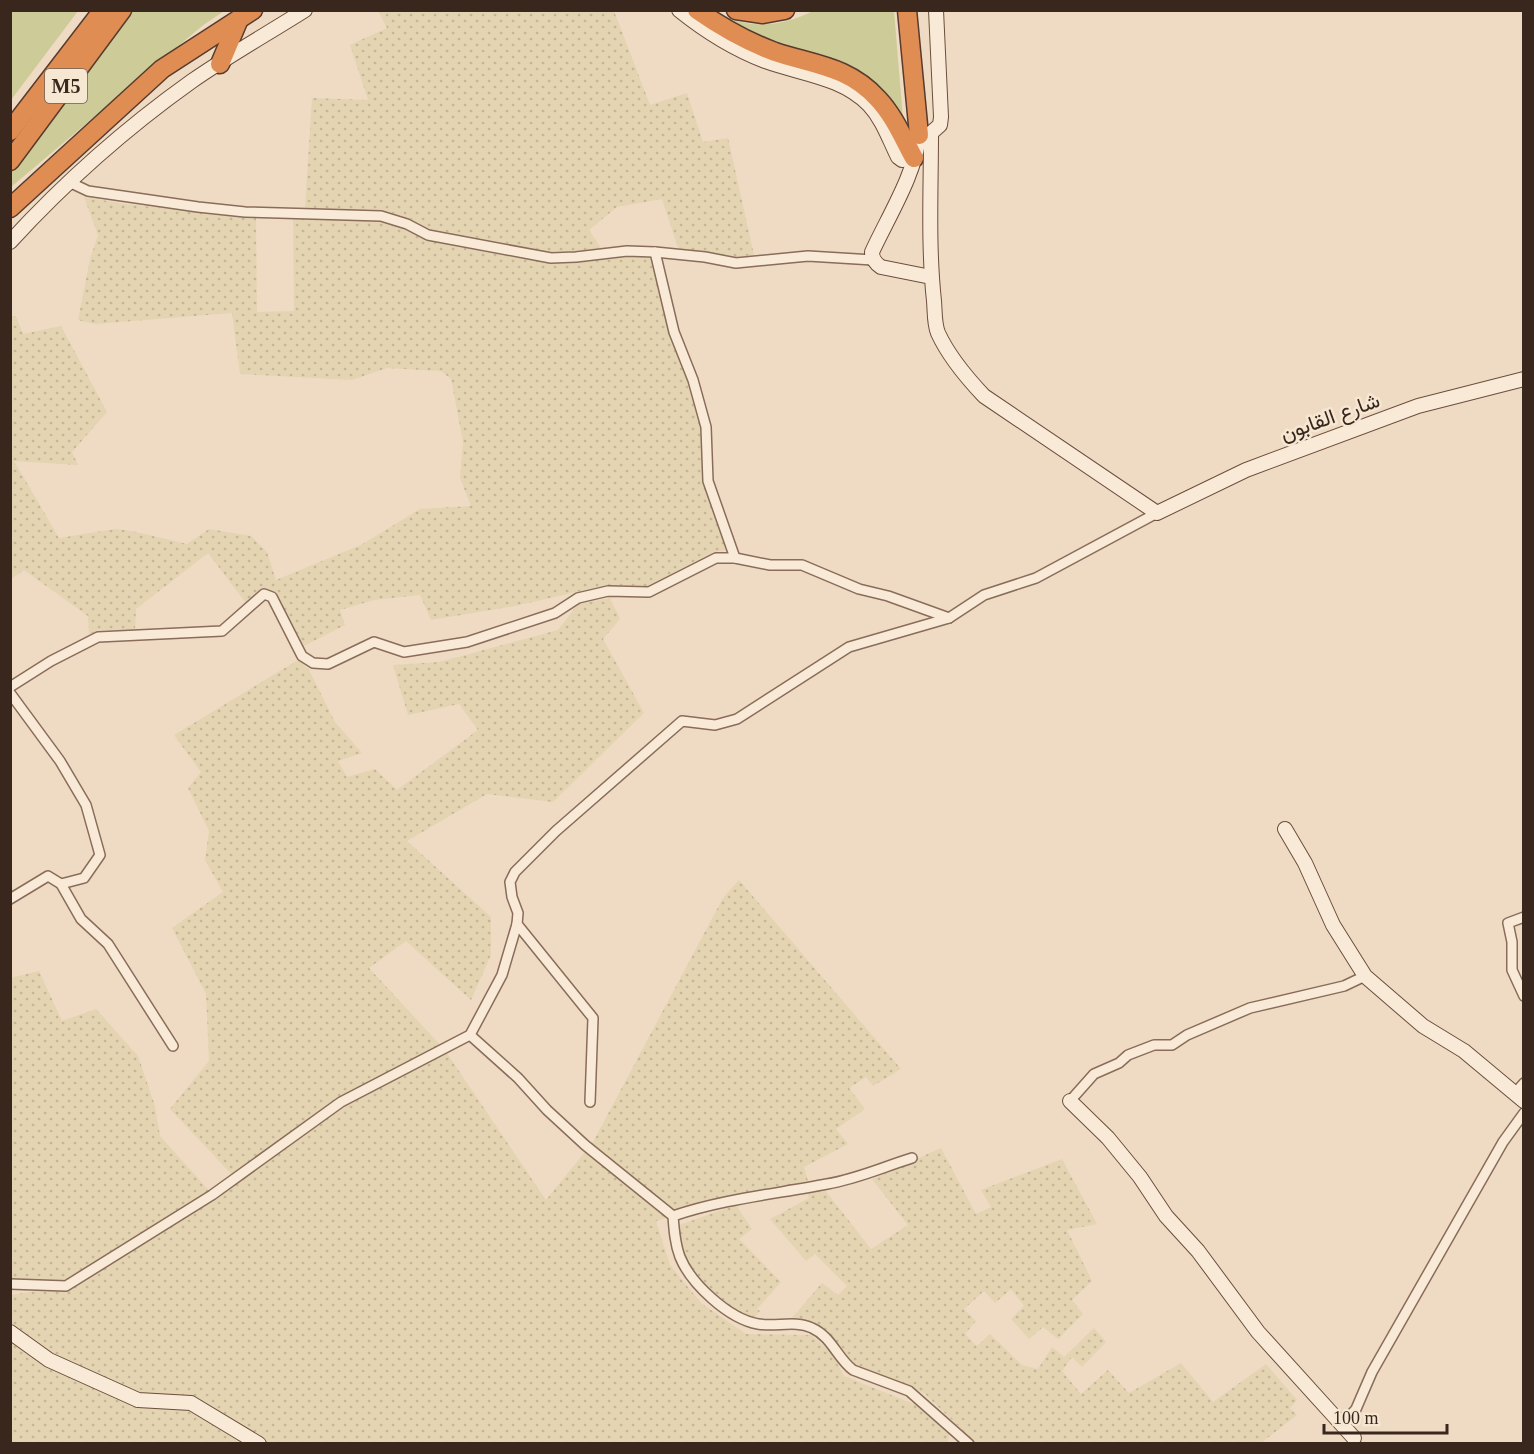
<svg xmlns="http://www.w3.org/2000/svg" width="1534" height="1454" font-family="'Times New Roman',Vazirmatn,serif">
  <defs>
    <pattern id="farmland-dots" width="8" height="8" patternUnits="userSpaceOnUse" patternTransform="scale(1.5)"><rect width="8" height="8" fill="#e4d4b1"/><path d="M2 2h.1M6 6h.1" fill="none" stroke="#c4b698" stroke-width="1.8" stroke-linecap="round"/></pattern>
  </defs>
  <rect width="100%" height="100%" fill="#efdbc3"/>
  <g fill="url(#farmland-dots)">
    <polygon points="378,11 614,11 650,105 687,93 703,142 728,138 754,255 736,257 678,248 662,199 617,207 589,230 601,248 576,251 551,252 430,229 409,218 382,210 305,208 312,98 368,100 350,45 387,28"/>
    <polygon points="84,197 126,204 256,218 257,312 294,311 293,217 319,220 343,219 380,222 405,229 426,240 550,263 577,263 627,257 652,257 702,428 705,482 728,550 713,552 647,586 607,585 515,606 431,620 420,595 374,600 340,610 345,625 304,646 275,592 262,588 246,603 208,553 136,609 135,630 98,630 89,635 88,616 24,570 11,579 10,316 16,316 23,334 61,326 107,412 72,452 78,465 14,461 59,538 115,529 132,531 187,544 209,529 251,536 267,552 276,580 361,545 420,509 471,506 460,478 463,442 451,379 441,371 387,368 352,380 240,374 232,313 95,324 78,320 90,259 98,235"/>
    <polygon points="610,598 620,619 603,639 644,713 553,802 487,794 407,841 491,917 491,955 471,1000 406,941 369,968 444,1049 546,1200 593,1142 723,898 739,880 901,1069 873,1086 866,1077 849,1088 865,1109 836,1129 848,1144 804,1167 808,1181 725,1201 656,1221 670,1265 701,1303 746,1334 811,1335 831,1352 844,1376 916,1405 949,1434 948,1443 11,1443 11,1295 62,1287 11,1284 10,978 39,971 62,1021 96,1009 138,1056 155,1106 160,1136 212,1194 235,1178 170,1109 209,1061 206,994 172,928 223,892 205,860 209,831 188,788 201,772 174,735 298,660 309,670 335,722 362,753 338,761 347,777 375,769 397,790 478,730 459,704 408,715 393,665 439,662 558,630 578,604"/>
    <polygon points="941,1148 976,1214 991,1207 981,1190 1062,1159 1097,1224 1067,1230 1092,1281 1072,1300 1083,1314 1058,1339 1043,1327 1029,1339 1011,1319 1024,1306 1011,1289 995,1303 984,1291 964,1309 976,1321 965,1334 977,1346 990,1334 1022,1365 1038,1369 1052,1347 1064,1357 1094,1328 1106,1342 1082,1367 1072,1357 1062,1371 1081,1394 1108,1370 1129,1393 1181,1363 1213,1402 1266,1364 1297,1400 1290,1408 1297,1415 1261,1443 976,1443 925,1394 901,1382 857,1366 842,1352 823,1330 812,1322 791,1319 822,1283 838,1295 847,1286 815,1254 806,1261 770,1219 809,1198 807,1192 824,1189 871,1249 908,1225 872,1179"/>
    <polygon points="736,1205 752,1229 739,1239 781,1282 757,1309 760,1311 753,1319 738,1314 725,1305 705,1287 690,1268 680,1244 679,1225"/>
  </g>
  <g fill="#cdcb97">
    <polygon points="11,10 78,11 11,100 10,11"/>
    <polygon points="130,11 224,11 202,26 11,187 10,172"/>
    <path d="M813 11H894L905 143 887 107 778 53 716 15C753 28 778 28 813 11Z"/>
  </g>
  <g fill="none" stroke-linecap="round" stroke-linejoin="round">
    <g stroke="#896c5a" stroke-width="12">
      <g id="street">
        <polyline points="69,182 88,191 198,207 245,212 381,216 407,224 428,235 551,258 576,257 627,251 655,252 705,257 736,263 808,256 873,260"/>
        <polyline points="655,252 674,332 693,380 706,427 708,481 735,558"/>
        <polyline points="10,687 51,661 98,637 222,631 264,594 272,597 302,656 313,663 328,664 374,642 404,652 467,642 555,613 578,598 608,591 649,592 716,558 735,558 770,565 802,565 859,589 888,596 949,618"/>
        <polyline points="10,693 60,761 86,805 100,855 84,878 61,884"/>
        <polyline points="10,899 48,876 61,884 81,919 108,944 173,1046"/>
        <polyline points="1524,917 1508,923 1512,942 1512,970 1524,996"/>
        <polyline points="517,924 593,1018 590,1102"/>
        <path d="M470 1035 518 1078 547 1110 585 1145 673 1216C674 1230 675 1244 680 1257 691 1284 729 1319 758 1324 776 1327 796 1320 812 1328 832 1337 837 1358 853 1370L909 1391 969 1444"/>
        <polyline points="1515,1093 1524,1083"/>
        <polyline points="1070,1101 1094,1074 1119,1063 1128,1055 1154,1045 1172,1045 1187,1035 1250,1008 1344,986 1365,976"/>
        <path d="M673 1216C723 1199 775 1194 827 1184 857 1179 883 1167 912 1158"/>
        <polyline points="10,1284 66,1286 212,1195 341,1102 470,1035 502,975 517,924 518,913 512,897 510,882 515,872 556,831 682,721 715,725 737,719 849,647 949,618 984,595 1036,578 1157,513"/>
        <polyline points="1343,1424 1356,1409 1372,1372 1503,1142 1524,1113"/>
      </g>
    </g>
    <g stroke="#6b4d3d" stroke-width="16">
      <g id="secondary">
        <path d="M679 10C705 31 734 49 765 61 801 74 842 77 869 105 883 120 889 139 898 157L902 160 914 158"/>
        <path d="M936 10 941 117 940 125 931 133C931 189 928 245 934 301 935 311 934 323 938 333 949 357 966 377 984 396L1157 513 1246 470 1418 406 1524 379"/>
        <path d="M919 135C916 173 888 217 872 252 872 259 875 263 881 267L931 277"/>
        <path d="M10 242C65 182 126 128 192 81 228 56 267 34 305 10"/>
        <polyline points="1285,829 1305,863 1333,925 1365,976 1423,1026 1464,1051 1524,1101"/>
        <polyline points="1070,1101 1108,1138 1140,1177 1166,1216 1198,1251 1258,1332 1354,1438"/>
        <polyline points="10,1332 49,1360 138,1400 191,1403 259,1444"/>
      </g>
    </g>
    <g stroke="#573b2e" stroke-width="21">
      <g id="highway">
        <path d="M697 10C721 27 748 42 775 52 814 65 848 66 878 99 894 116 903 138 914 158"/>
        <polyline points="736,10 763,14 785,10"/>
        <polyline points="907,10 919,135"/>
        <polyline points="220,64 239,19"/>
        <polyline points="10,131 103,10"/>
        <polyline points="10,161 122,10"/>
        <polyline points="10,208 162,69 253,10"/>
      </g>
    </g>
    <use href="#street" stroke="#f9ead7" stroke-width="9"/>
    <use href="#secondary" stroke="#f9ead7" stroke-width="14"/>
    <use href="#highway" stroke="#df8d53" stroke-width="18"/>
  </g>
  <g text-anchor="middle" stroke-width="5" stroke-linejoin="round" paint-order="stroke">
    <rect fill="#f6e7d3" stroke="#726154" stroke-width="1.5" x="45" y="69" width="42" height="34" rx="4.5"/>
    <g font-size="20" font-weight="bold" fill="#39271e">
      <text x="66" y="93">M5</text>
    </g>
    <g font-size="21" fill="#39271e" stroke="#f6e7d3">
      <text transform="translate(1330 417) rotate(-20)" y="7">شارع القابون</text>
    </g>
  </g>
  <rect width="1534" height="1454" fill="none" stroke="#39271e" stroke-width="24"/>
  <path d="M1324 1424v9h123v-9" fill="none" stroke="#39271e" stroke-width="3"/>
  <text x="1333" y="1424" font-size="18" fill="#39271e" stroke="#f6e7d3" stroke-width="4.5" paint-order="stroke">100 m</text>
</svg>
